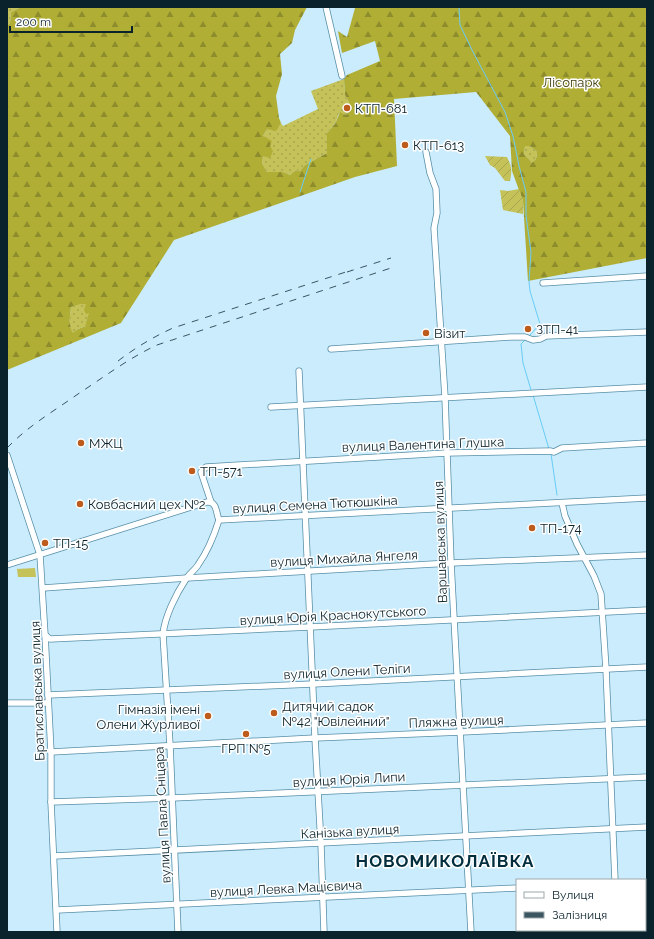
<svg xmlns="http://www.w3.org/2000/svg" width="654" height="939" font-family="Raleway,sans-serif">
  <defs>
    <pattern id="grass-dots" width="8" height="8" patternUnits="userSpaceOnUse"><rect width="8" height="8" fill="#c4c258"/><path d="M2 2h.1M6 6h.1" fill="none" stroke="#a7a64d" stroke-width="1.8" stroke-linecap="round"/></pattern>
    <pattern id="forest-firs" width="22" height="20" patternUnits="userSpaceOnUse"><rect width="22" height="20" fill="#b1ae35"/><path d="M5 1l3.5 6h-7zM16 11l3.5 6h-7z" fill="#8e8d2d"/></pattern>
    <pattern id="garden-furrows" width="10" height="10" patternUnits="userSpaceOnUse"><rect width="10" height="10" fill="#c4c258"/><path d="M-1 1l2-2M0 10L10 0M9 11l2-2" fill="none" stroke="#a7a64d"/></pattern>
  </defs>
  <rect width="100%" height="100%" fill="#caecfc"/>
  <g fill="url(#grass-dots)">
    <polygon points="7,7 19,7 19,8 11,12 10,23 7,26"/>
    <polygon points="344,79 345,95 352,108 346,115 339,113 335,124 327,133 327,153 305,165 300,171 296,170 290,175 283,172 267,172 262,163 263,156 266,156 263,136 267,129 278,127 281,123 283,126 318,109 311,91"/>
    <path d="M525 146H530L537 152C537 157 536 161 531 164L529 159 524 154Z"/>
    <path d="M80 303 86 304 90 312 86 322V326L78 329 73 334C68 325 70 317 71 307Z"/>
  </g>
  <path fill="url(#forest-firs)" fill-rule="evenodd" d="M19 7H307L295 30 292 43 280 54 282 74 276 96 279 118 281 123 276 131 267 129 263 136 272 141 270 146 273 151 270 158 263 156 262 163 267 172H283L290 175 296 170 300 171 305 165 327 153V133L335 124 340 112 346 115 352 108 345 95 344 79 347 75 380 61 375 41 342 53 338 31 347 37 355 8 361 7H647V258L528 281 523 201 512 171 510 136 476 92 394 99 397 166 355 177 174 240 121 323 7 370V26L10 23 11 12 19 8ZM525 146H530L537 152C537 157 536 161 531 163L529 159 524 154ZM80 304H86L84 310 86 314 89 313 86 322V326L78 329 73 333C68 325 70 317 71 307Z"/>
  <polygon fill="#c4c258" points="35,568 36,577 18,577 17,569"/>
  <g fill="url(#garden-furrows)">
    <path d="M485 156 507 157C512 167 512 171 510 181H505L495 168 490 165Z"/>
    <polygon points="519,189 523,201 523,214 503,210 500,190 508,191"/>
  </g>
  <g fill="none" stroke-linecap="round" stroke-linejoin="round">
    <g stroke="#69ccf7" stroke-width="1">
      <polyline points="459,7 460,25 472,50 505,112 513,136 519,166 526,192 526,216 531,252 529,282 530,291 540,324 530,335"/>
      <polyline points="300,192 311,159"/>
      <polyline points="525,340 521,344 523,363 531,390"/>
      <polyline points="533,395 549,449"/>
      <polyline points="551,454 557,495"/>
    </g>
    <g stroke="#568ea7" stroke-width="7">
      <g id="minor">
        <polyline points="326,7 342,76"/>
        <polyline points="426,152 430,173 436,189 437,213 434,228 445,397 451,563 471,932"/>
        <polyline points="543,283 647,276"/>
        <polyline points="331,349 511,337 525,337 533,340 540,339 546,336 647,332"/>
        <polyline points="299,371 315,738 321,844 324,932"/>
        <polyline points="271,407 647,387"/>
        <polyline points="7,455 40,555 45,635 51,752 51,802 57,932"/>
        <polyline points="211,502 201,472 206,467 447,453 550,451 554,452 562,448 647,443"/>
        <polyline points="562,503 565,516 577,544 594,576 601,594 606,669 615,880"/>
        <polyline points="219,520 647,498"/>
        <path d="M7 565 207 502C217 501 216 513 219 520"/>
        <polyline points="43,588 187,578 451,563 647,555"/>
        <polyline points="45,635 50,639 310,627 647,610"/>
        <polyline points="48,695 313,684 647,667"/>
        <polyline points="7,703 48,703"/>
        <polyline points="51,752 315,738 461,732 647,723"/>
        <polyline points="51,802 172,798 647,777"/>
        <path d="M54 856C252 845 449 838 647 827"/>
        <polyline points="645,883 647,883"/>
        <polyline points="57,910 517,888"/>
        <polyline points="617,930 617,932"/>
        <path d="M178 932 170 745 163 634C165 616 176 594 186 579 189 574 195 570 198 565 208 551 214 536 219 520"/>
      </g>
    </g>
    <use href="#minor" stroke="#fff" stroke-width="5.5"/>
    <g stroke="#3b5561" stroke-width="1" stroke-dasharray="7 7" stroke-linecap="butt">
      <polyline points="347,272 391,258"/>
      <path d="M118 361C135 348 153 337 173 328L352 270"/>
      <path d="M7 448C28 426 54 411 78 394 104 377 129 358 157 345L394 267"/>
    </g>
  </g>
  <g fill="#bc5b1c" stroke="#fff" stroke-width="1.5">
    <circle cx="347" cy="108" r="4"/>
    <circle cx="405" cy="145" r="4"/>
    <circle cx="528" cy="329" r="4"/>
    <circle cx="426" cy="333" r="4"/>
    <circle cx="81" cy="443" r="4"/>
    <circle cx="192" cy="471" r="4"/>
    <circle cx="80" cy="504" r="4"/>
    <circle cx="532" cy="528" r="4"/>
    <circle cx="45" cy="543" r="4"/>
    <circle cx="274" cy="713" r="4"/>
    <circle cx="208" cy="716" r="4"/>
    <circle cx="246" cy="734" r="4"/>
  </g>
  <g text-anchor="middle" stroke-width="3" stroke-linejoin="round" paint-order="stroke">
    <g font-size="13" fill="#41400f" stroke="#fff">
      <text x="571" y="87">Лісопарк</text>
    </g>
    <g font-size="13" fill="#0a222c" stroke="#fff" text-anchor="start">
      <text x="355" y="113">КТП-681</text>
      <text x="413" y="150">КТП-613</text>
      <text x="536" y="334">ЗТП-41</text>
      <text x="434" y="338">Візит</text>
      <text x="89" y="448">МЖЦ</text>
      <text x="200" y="476">ТП-571</text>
      <text x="88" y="509">Ковбасний цех №2</text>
      <text x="540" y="533">ТП-174</text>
      <text x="53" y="548">ТП-15</text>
      <text x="282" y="711">Дитячий садок<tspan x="282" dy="15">№42 "Ювілейний"</tspan></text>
      <text x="200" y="714" text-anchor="end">Гімназія імені<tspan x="200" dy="15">Олени Журливої</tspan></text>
      <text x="246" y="753" text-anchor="middle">ГРП №5</text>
    </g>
    <g font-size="13" fill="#0a222c" stroke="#fff">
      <text transform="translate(423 444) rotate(-2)" y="5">вулиця Валентина Глушка</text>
      <text transform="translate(315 504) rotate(-3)" y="5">вулиця Семена Тютюшкіна</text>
      <text transform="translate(440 542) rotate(-92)" y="5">Варшавська вулиця</text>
      <text transform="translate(344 558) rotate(-3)" y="5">вулиця Михайла Янгеля</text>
      <text transform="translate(333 615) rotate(-3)" y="5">вулиця Юрія Краснокутського</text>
      <text transform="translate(347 671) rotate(-3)" y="5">вулиця Олени Теліги</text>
      <text transform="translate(37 691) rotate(-92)" y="5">Братиславська вулиця</text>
      <text transform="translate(456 721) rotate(-2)" y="5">Пляжна вулиця</text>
      <text transform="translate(349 779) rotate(-3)" y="5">вулиця Юрія Липи</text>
      <text transform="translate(162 815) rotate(-93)" y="5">вулиця Павла Сніцара</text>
      <text transform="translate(350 831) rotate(-3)" y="5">Канізька вулиця</text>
      <text transform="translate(286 888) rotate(-3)" y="5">вулиця Левка Мацієвича</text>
    </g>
    <g font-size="17" font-weight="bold" letter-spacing="1" fill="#002e3e" stroke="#fff">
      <text x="445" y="867">НОВОМИКОЛАЇВКА</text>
    </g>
  </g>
  <rect width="654" height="939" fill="none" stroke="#0a222c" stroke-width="16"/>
  <rect x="516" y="879" width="130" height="52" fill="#ffffff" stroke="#9da7ab"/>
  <rect x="524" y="892" width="20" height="6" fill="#ffffff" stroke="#9da7ab"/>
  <text x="552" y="899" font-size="12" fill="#0a222c">Вулиця</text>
  <rect x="524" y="912" width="20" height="6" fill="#3b5561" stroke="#9da7ab"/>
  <text x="552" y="919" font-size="12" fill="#0a222c">Залізниця</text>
  <path d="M10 26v6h122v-6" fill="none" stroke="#0a222c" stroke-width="2"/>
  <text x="16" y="26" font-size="12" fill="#0a222c" stroke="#ffffff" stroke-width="3" paint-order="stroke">200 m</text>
</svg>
